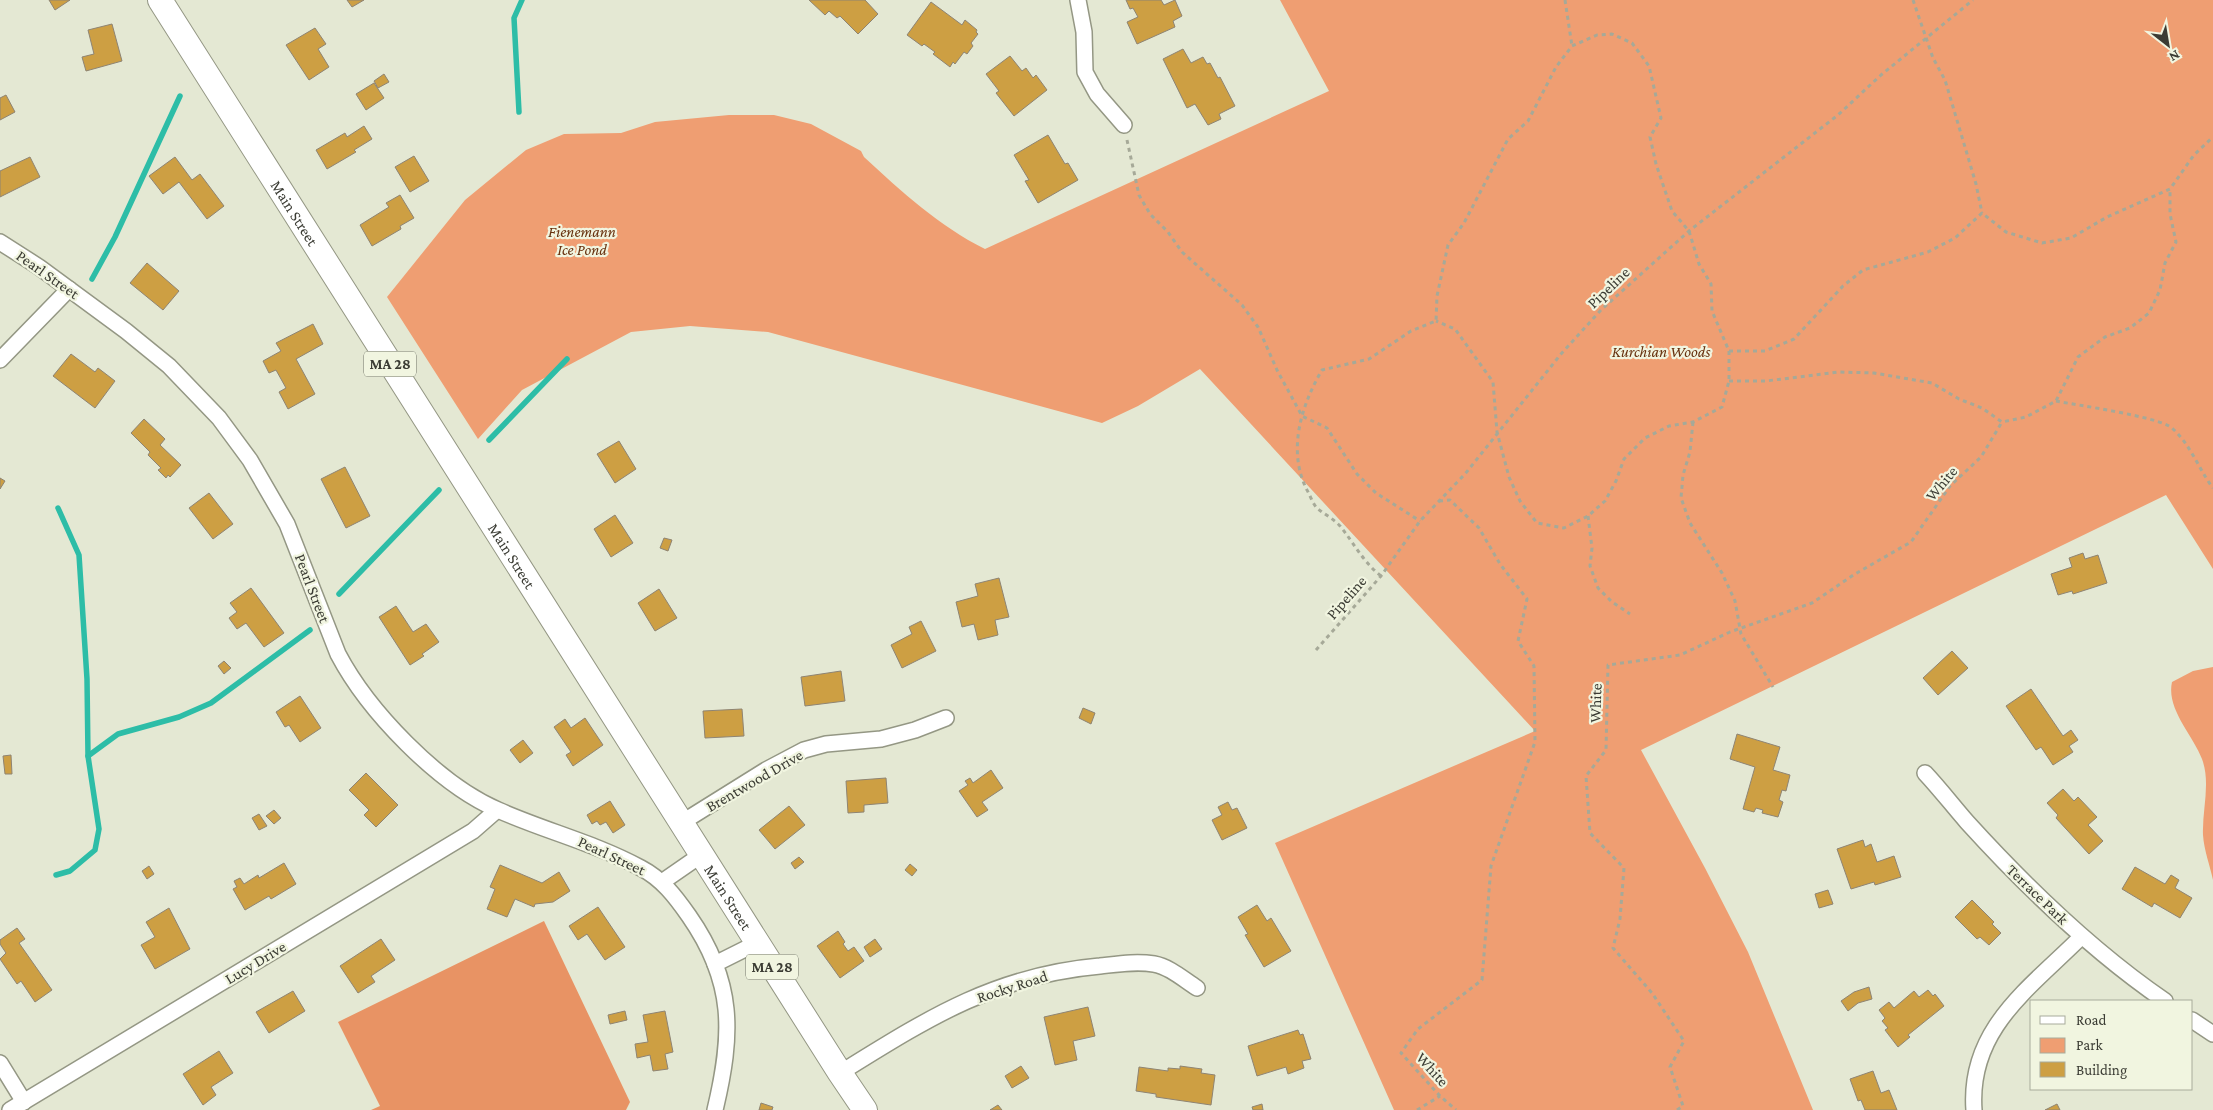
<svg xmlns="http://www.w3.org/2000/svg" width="2213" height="1110" font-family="'Crimson Pro',serif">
  <rect width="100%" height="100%" fill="#e4e8d3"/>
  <g fill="#ef9e72">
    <path d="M1280 0H2213V569L2166 495 1641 750 1705 868 1748 952 1813 1110H1394L1275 843 1535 731 1200 369 1138 406 1102 423 768 332 690 326 631 332 522 390 478 439 387 297 465 200 526 150 564 134 621 133 655 122 729 115H774L811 124 861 151 864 157C902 192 939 226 985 249L1329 91Z"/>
    <path d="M2213 667V880C2210 866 2204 850 2203 835 2202 810 2211 783 2202 759 2193 735 2166 709 2172 682L2193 671Z"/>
  </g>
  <polygon fill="#e89364" points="544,921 630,1102 626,1110 371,1110 380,1106 338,1022"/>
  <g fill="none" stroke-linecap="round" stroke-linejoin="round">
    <g stroke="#2dbda7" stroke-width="5.5">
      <polyline points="519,112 514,18 522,0"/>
      <polyline points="92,279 115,237 180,96"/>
      <polyline points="489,440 567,359"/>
      <polyline points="339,594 439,490"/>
      <polyline points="88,756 118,734 179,717 211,703 310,630"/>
      <polyline points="56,875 70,871 95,850 99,829 88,756 87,679 79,555 58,508"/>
    </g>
  </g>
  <g fill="#cd9f43" stroke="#8e8473">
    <polygon points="49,0 70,0 55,10"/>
    <polygon points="347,0 364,0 352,7"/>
    <polygon points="809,0 865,0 878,14 858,34 840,16 837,18 829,11 825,15"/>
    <polygon points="1126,0 1161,0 1164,5 1175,0 1182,16 1173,21 1175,27 1137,44 1127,22 1138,17 1133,8 1130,9"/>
    <polygon points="931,2 962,25 965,20 977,30 976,32 978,34 971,43 973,46 967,54 964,52 955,64 953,62 950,67 933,54 935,52 924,44 922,46 907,35"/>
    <polygon points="112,24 122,61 86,71 82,57 94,54 88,30"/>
    <polygon points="315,28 326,44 318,49 329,67 309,80 286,45"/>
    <polygon points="1183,49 1191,63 1203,57 1207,64 1210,63 1218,78 1220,77 1235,106 1219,114 1221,119 1208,125 1195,104 1187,108 1163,59"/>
    <polygon points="1010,56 1022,71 1026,68 1033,78 1036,75 1047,90 1014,116 996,93 999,91 986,74"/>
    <polygon points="384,74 389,82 378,88 374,81"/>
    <polygon points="374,83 384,98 366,110 356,94"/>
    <polygon points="6,95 15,112 0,120 0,98"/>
    <polygon points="364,126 372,139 354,150 356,152 327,169 316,150 345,133 347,137"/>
    <polygon points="1048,135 1065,164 1068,163 1078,180 1038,203 1025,181 1029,180 1014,155"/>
    <polygon points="414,156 429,181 410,192 395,167"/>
    <polygon points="30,157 40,177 0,197 0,171"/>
    <polygon points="175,157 192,180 200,174 224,206 207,219 179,182 163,194 149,176"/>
    <polygon points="400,195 414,218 400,226 401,229 372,246 360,225 389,207 386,203"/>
    <polygon points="147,263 179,291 163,310 130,283"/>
    <polygon points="313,324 323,344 296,359 315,394 288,409 279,392 286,388 276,370 269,373 263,361 281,351 276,343"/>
    <polygon points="71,354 95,372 98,368 115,381 95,408 53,376"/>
    <polygon points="144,419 165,439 160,445 181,465 170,477 168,475 166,478 158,470 161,468 148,455 150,452 131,433"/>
    <polygon points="619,441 636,469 615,483 597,454"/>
    <polygon points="345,467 370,516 346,528 321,479"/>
    <polygon points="0,478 5,481 0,489"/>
    <polygon points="209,493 233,524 213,539 189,508"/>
    <polygon points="615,515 633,543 611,557 594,529"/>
    <polygon points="664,538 672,540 668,551 660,548"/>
    <polygon points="2083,553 2085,559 2098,555 2107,583 2073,594 2072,591 2058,595 2051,574 2072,567 2069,558"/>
    <polygon points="999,578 1009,617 995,620 998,635 978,640 974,624 962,627 956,602 978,596 975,584"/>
    <polygon points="251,588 284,633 264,647 246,623 237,629 229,618 237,612 230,603"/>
    <polygon points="659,589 677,618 655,631 638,603"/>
    <polygon points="396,606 413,632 426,624 439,642 422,654 424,656 410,665 379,617"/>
    <polygon points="921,621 936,651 902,668 891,645 912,634 909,627"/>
    <polygon points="1952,651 1968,668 1938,695 1923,678"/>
    <polygon points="224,661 231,668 224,674 218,666"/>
    <polygon points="841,671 845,701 805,706 801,677"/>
    <polygon points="2031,689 2063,736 2071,730 2078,740 2069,746 2073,752 2053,765 2041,747 2036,750 2006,706"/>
    <polygon points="300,696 321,728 300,742 289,725 285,727 276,712"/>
    <polygon points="1083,708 1095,713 1091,724 1079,718"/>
    <polygon points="742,709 744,736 705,738 703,711"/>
    <polygon points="585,718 603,745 573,766 566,755 571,752 554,727 565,719 571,728"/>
    <polygon points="1737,734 1780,747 1773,770 1790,775 1786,791 1782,790 1779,800 1783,802 1778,817 1762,813 1763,810 1756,808 1754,812 1743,809 1755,767 1730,759"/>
    <polygon points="523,740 533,753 520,763 510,750"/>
    <polygon points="11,755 12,774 5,774 3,756"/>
    <polygon points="991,770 1003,788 982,802 988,810 977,817 959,791 968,785 965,781 970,778 973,783"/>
    <polygon points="366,773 398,805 376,827 364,815 369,810 349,790"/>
    <polygon points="886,778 888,803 864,805 864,812 848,813 846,781"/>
    <polygon points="2063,789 2074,801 2078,797 2097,817 2088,825 2103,841 2089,854 2056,818 2058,815 2047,803"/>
    <polygon points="610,801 625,825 613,833 606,822 600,825 597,821 592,824 587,815"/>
    <polygon points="1228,802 1232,810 1237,808 1247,828 1222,840 1212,820 1222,815 1218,807"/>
    <polygon points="789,806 805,825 775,849 759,830"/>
    <polygon points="274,810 281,818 274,824 266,816"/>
    <polygon points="259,814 267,826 259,830 252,818"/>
    <polygon points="1863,840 1865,847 1871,844 1877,862 1894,856 1901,877 1875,885 1874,882 1851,889 1837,849"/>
    <polygon points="799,857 804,862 795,869 791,863"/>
    <polygon points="284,863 296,884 271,899 269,896 245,910 233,889 237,887 234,881 240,878 244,884 258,875 259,878"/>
    <polygon points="910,864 917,870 912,876 905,870"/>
    <polygon points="500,865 542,883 559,872 570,891 553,902 535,904 534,907 515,899 507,917 487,909 495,889 490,887"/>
    <polygon points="149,866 154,874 147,879 142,871"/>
    <polygon points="2135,867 2165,884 2171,875 2179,880 2175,888 2192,898 2180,918 2154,903 2152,907 2122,889"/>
    <polygon points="1828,890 1833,904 1819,908 1815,894"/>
    <polygon points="1972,900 1994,922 1992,924 2001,933 1989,945 1980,937 1977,939 1955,917"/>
    <polygon points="1257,905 1267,921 1271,918 1291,951 1264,967 1245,935 1248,934 1238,917"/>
    <polygon points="598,907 625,947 605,960 587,934 578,940 569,926"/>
    <polygon points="169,908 190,949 155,969 141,945 155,937 146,922"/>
    <polygon points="17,928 25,939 19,943 52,990 35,1002 21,981 17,984 0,959 6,953 0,944 0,940"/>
    <polygon points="838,931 845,942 843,944 848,951 854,947 864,961 840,978 817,946"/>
    <polygon points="381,939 395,960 371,976 375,982 358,993 340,966"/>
    <polygon points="875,939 882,949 870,957 864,947"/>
    <polygon points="1869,987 1872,999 1858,1003 1848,1011 1841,1001 1854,992"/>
    <polygon points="1928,990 1933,996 1935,994 1944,1006 1908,1035 1910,1037 1898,1047 1885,1030 1888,1028 1882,1021 1885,1018 1879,1010 1889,1002 1894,1008 1914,991 1919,997"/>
    <polygon points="293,991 305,1011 269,1033 256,1012"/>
    <polygon points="1088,1007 1095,1036 1073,1041 1077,1060 1055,1065 1044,1017"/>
    <polygon points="625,1011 627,1020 610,1024 608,1015"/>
    <polygon points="665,1011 673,1052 665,1054 668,1069 653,1071 650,1055 637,1058 635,1044 648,1042 643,1015"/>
    <polygon points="1298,1030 1300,1035 1303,1034 1311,1059 1302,1061 1304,1068 1288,1074 1286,1067 1257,1076 1248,1046"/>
    <polygon points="219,1051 233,1073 211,1087 216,1095 203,1105 183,1074"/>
    <polygon points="1021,1066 1029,1078 1012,1088 1005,1076"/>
    <polygon points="1180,1066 1202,1069 1201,1073 1215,1075 1211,1105 1156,1097 1156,1094 1136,1091 1139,1067 1168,1071 1168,1068 1180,1069"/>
    <polygon points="1873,1071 1881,1093 1889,1090 1897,1110 1865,1110 1861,1100 1858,1101 1850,1079"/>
    <polygon points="761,1103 773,1107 772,1110 759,1110"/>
    <polygon points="1262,1104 1263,1110 1253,1110 1252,1107"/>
    <polygon points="2057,1104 2060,1110 2045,1110"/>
    <polygon points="998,1105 1002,1110 990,1110"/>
  </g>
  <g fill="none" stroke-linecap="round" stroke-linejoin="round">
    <g stroke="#949784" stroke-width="18">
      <g id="street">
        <polyline points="1078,0 1084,32 1085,72 1097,94 1124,125"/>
        <path d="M0 242 39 267 126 331 169 366 219 418 250 460 287 524 338 654C368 711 438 784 498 810 545 831 595 843 641 868 662 879 675 896 689 916 735 982 733 1034 715 1110"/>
        <polyline points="0,360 69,289"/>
        <path d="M1925 773C1940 789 1953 806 1967 822 2027 888 2092 951 2165 1001"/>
        <polyline points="681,823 766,770 804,750 826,744 881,739 915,730 946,718"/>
        <polyline points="662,882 701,855"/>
        <polyline points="715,964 757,943"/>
        <polyline points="2192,1020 2213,1034"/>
        <polyline points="0,1063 24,1102"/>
        <path d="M840 1073C927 1019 995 975 1100 966 1118 964 1136 961 1154 964 1170 967 1183 979 1197 988"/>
        <polyline points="10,1110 473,831 497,810"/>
        <path d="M1974 1110C1968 1029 2030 988 2081 937"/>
      </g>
    </g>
    <g stroke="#949784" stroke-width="26">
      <g id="primary">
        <path id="s1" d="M160 0 840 1073 865 1110"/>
      </g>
    </g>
    <g stroke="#a6a998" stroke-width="3" stroke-dasharray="4 4" stroke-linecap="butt">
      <polyline points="1565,0 1572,46"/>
      <polyline points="1913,0 1933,58 1945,80 1976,184 1982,213"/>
      <polyline points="1127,140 1139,195 1150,214 1168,232 1182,252 1242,305 1258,327 1277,370 1302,416 1327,428 1357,474 1376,493 1420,521"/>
      <polyline points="1729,351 1765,351 1794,339 1843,286 1863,270 1928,252 1955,238 1982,213 2006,232 2042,243 2071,238 2107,217 2170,189 2194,155 2213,137"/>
      <polyline points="1729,381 1766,381 1838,372 1874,373 1932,383 1959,399 1982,408 2002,422 2026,417 2056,401 2078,357 2105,337 2130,328 2149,313 2160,290 2165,263 2176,242 2170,214 2170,189"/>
      <path d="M2056 401C2076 405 2160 417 2172 428 2191 445 2198 468 2213 488"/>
      <polyline points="1693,422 1690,452 1683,475 1681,498 1690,523 1722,573 1735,601 1741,634 1773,687"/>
      <polyline points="1439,501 1450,500 1479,528 1500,564 1527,599 1518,641 1534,666 1535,742 1491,866 1482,980 1418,1029 1401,1053 1440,1096 1456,1110"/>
      <polyline points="1588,516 1592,548 1590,566 1598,588 1612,602 1630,614"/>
      <path d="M1381 576C1363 562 1354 543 1340 526 1333 518 1323 514 1316 507 1312 502 1310 495 1307 490 1287 451 1301 406 1322 370L1369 359 1411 331 1436 321 1437 296 1448 245 1464 223 1508 139 1528 121 1556 67 1572 46 1597 35 1612 34 1632 43 1649 66 1661 118 1650 137 1656 164 1672 211 1689 231 1699 264 1711 284 1712 311 1729 351V381L1722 407 1693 422 1669 426 1645 438 1624 459 1616 481 1605 501 1588 516 1564 528 1537 523 1520 501 1509 477 1497 432 1493 382 1455 329 1436 321"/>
      <polyline points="1316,650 1381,576 1420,521 1465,474 1561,354 1601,310 1689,231 1838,115 1881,75 1973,0"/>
      <polyline points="1417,1110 1440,1096"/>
      <polyline points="1677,1110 1683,1106 1670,1067 1684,1041 1652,993 1613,948 1620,919 1624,868 1590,833 1586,776 1606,750 1608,665 1680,655 1730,632 1812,603 1855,574 1911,542 1950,486 1981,457 2002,422"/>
    </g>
    <use href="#street" stroke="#fff" stroke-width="15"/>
    <use href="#primary" stroke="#fff" stroke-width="24"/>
  </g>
  <g text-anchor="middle" stroke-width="4.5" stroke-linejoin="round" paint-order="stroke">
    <g fill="#f1f5e0" stroke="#727468" stroke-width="1">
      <rect x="364" y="351.5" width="52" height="25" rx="4"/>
      <rect x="746" y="954.5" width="52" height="25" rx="4"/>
    </g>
    <g font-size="15" font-weight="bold" fill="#3b3c34">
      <text x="390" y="369">MA 28</text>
      <text x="772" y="972">MA 28</text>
    </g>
    <g font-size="16" fill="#3b3c34" stroke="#f1f5e0">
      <text dy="6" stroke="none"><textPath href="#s1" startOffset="252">Main Street</textPath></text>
      <text transform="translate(48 274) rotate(35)" y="6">Pearl Street</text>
      <text transform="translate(1608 287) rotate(-44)" y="6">Pipeline</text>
      <text transform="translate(1941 483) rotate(-50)" y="6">White</text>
      <text dy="6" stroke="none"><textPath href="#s1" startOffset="658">Main Street</textPath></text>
      <text transform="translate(313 588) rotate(69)" y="6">Pearl Street</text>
      <text transform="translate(1346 597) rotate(-49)" y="6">Pipeline</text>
      <text transform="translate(1595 703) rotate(-88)" y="6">White</text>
      <text transform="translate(754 780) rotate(-30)" y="6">Brentwood Drive</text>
      <text transform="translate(612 855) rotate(25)" y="6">Pearl Street</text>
      <text transform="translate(2038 894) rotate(44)" y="6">Terrace Park</text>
      <text dy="6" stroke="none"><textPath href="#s1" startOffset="1062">Main Street</textPath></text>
      <text transform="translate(255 962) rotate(-31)" y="6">Lucy Drive</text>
      <text transform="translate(1012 986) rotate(-18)" y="6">Rocky Road</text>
      <text transform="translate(1433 1069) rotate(48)" y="6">White</text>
    </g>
    <g font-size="16" font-style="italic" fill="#68320f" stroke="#f1f5e0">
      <text x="582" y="237">Fienemann<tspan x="582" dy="18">Ice Pond</tspan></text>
      <text x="1661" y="357">Kurchian Woods</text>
    </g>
  </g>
  <rect x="2030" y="1000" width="162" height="90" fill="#f1f5e0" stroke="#a8ab9b"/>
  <rect x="2040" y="1016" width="25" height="8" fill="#ffffff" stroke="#a8ab9b"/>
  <text x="2076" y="1025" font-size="15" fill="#3b3c34">Road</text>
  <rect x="2040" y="1038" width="25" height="15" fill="#ef9e72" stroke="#a8ab9b"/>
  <text x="2076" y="1050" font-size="15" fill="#3b3c34">Park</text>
  <rect x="2040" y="1062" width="25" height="15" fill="#cd9f43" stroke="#a8ab9b"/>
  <text x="2076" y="1075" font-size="15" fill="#3b3c34">Building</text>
  <g transform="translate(2168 45) rotate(149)" stroke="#f1f5e0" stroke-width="4" paint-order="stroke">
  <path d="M0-4L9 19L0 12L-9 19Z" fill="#3b3c34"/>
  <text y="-8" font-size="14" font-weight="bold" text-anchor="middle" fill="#3b3c34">N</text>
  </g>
</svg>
